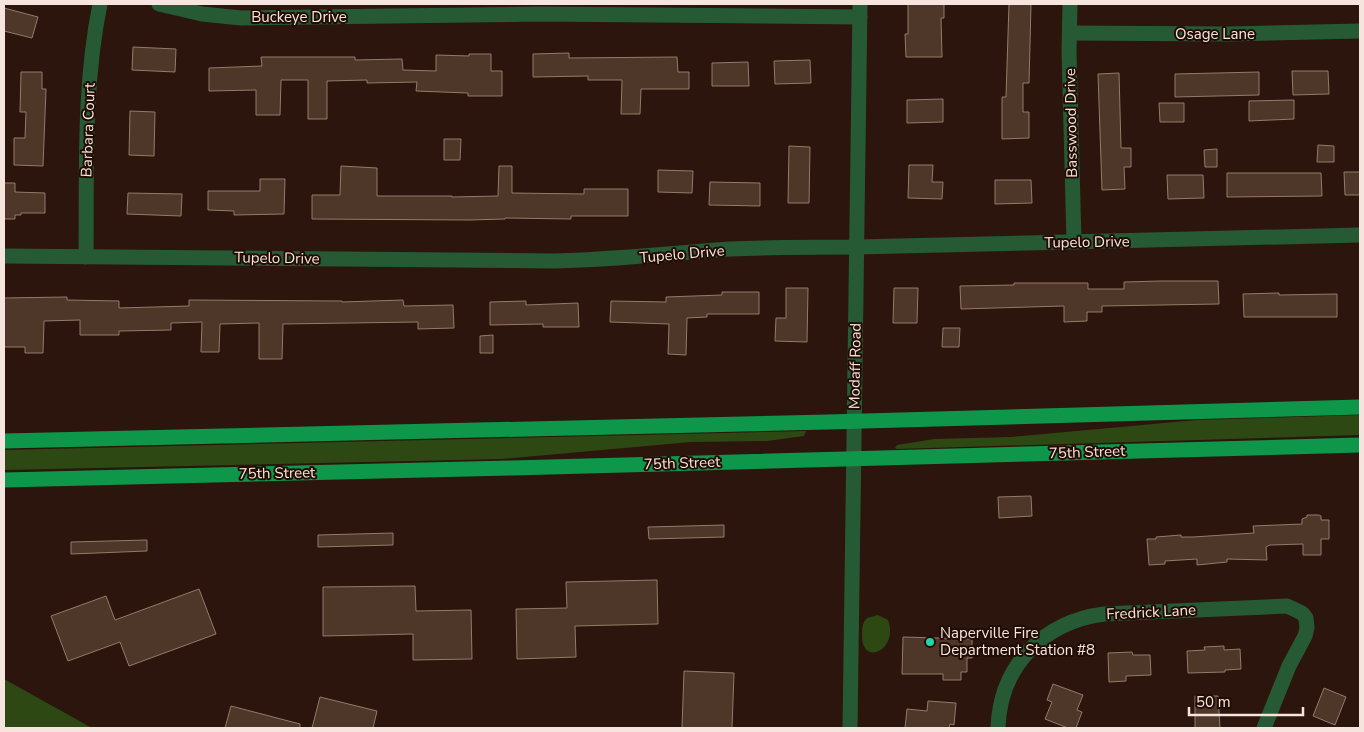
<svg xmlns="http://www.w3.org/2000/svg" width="1364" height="732" font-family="'Nunito Sans',sans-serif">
  <rect width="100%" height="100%" fill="#2c150c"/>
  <g fill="#2d4812">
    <polygon points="1360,415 1360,435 897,449 895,448 897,445 934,439 1011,437 1197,420"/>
    <polygon points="806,431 804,436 767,441 691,442 502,459 4,470 4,450"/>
    <path d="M878 615 888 620C899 650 862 667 862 636 862 629 862 623 867 618Z"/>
    <polygon points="4,679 92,728 4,728"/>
  </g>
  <g fill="#4e3728" stroke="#947a69">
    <polygon points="908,4 944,4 944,18 941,18 942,57 906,57 905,34 908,34"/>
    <polygon points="1009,4 1031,4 1029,83 1023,83 1023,112 1029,112 1029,138 1002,139 1002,97 1006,97"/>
    <polygon points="4,8 38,17 32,38 4,31"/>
    <polygon points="133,47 176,49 175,72 132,70"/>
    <polygon points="569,53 569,58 677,57 678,72 689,72 689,89 641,89 640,114 621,114 622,80 588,80 588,76 533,77 533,54"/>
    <polygon points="469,54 491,54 491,71 502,71 502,96 468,96 468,93 416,91 417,82 367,83 367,80 327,81 327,119 308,119 308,80 281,80 280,115 256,115 256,90 209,91 209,68 262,66 261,57 355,57 355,60 402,59 403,70 436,71 436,55 469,56"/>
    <polygon points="810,60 811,83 775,84 774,61"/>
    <polygon points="748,62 749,86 712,86 712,63"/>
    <polygon points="1292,71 1328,71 1329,94 1293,95"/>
    <polygon points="21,72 42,72 42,89 46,89 43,166 14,165 14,138 25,138 26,112 20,112"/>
    <polygon points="1259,72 1259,95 1175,97 1175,74"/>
    <polygon points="1119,73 1121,148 1131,148 1131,167 1124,167 1125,189 1102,190 1098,74"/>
    <polygon points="943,99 943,122 907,123 907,100"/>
    <polygon points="1294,100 1294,119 1249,121 1249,101"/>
    <polygon points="1159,103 1184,103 1184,122 1160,122"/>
    <polygon points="130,111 155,112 154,156 129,155"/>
    <polygon points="444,139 461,139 460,160 444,160"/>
    <polygon points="1318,145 1334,146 1334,162 1317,162"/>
    <polygon points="789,146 810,147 809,203 788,203"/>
    <polygon points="1217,149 1217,167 1205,167 1204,150"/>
    <polygon points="909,165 933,165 932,182 943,182 942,199 908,198"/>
    <polygon points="341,166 377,168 377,196 452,196 452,197 498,196 499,166 512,166 512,193 584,194 584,189 628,189 628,216 571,216 571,219 505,218 505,219 469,220 312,219 312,195 340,195"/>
    <polygon points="658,170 693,171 692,193 658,192"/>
    <polygon points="1344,172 1360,172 1360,195 1345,195"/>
    <polygon points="1227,173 1321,173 1322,196 1227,197"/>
    <polygon points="1167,175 1203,175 1204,198 1168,199"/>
    <polygon points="260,179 285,179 284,214 234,215 234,211 208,210 208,191 260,191"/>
    <polygon points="995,180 1031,180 1032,203 995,204"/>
    <polygon points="710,182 760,183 760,206 709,205"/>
    <polygon points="4,183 15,183 15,192 45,193 45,213 21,213 21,215 15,215 15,219 4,219"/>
    <polygon points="128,193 182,194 181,216 127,214"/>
    <polygon points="1160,281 1218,281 1219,304 1102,306 1102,312 1087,312 1087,321 1064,322 1064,306 961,309 960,286 1014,285 1014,283 1088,283 1088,289 1124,289 1124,282"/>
    <polygon points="786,288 808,288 807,342 775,341 776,318 786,318"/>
    <polygon points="894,288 918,288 917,323 893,323"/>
    <polygon points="722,292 759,292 759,314 707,314 707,317 687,318 686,355 668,354 669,324 610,322 611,301 666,302 666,297 722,295"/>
    <polygon points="1279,293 1279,295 1337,294 1337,317 1244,317 1243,294"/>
    <polygon points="67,297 67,300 119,301 119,308 189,306 189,300 342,301 342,302 403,300 404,306 453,305 454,328 418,329 418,322 283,324 282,359 259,359 259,323 220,324 219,352 201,352 202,322 171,323 171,330 119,331 119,335 80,335 80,320 44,321 43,353 25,353 25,347 4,347 4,298"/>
    <polygon points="526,301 526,305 578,303 579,327 543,327 543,324 490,325 490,302"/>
    <polygon points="943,328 960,328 959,347 942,347"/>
    <polygon points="493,335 493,353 480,353 480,336"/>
    <polygon points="1031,496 1032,516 999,518 998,497"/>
    <polygon points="1307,515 1319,515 1321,516 1321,520 1329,520 1329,539 1321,539 1321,555 1303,555 1303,544 1270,545 1266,547 1267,560 1227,559 1227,562 1197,565 1197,559 1165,561 1165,564 1149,565 1147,539 1156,539 1156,537 1181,535 1181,537 1193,537 1254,533 1253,526 1302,524 1302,519 1307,517"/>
    <polygon points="724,525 724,537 649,539 648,527"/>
    <polygon points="393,533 393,545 318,547 318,535"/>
    <polygon points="147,540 147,551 71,554 71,542"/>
    <polygon points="657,580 658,624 575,626 576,657 517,659 516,609 567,608 566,582"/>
    <polygon points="415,586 416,611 471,610 472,659 413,660 413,634 323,636 323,587"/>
    <polygon points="199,589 216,634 129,666 120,642 68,661 51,616 106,596 115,620"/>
    <polygon points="903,637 972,639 972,658 967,658 967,672 961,672 961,680 943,680 943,674 902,674"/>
    <polygon points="1224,646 1224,650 1240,649 1241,669 1225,670 1225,672 1188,673 1187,651 1205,650 1204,647"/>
    <polygon points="1132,652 1133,655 1150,655 1151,675 1126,676 1126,681 1109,682 1108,653"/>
    <polygon points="684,671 734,673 732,728 682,728"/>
    <polygon points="1053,684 1083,695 1077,710 1082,712 1076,728 1068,728 1045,719 1052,702 1047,700"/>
    <polygon points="1324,688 1346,697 1335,725 1313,716"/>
    <polygon points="1195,696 1218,696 1220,728 1195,728"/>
    <polygon points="320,697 377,711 373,728 312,728"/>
    <polygon points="928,701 956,703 954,725 950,724 949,728 905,728 907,709 927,711"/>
    <polygon points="231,706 300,724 300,728 225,728"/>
  </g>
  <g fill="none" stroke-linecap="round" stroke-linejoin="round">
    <g stroke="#265a35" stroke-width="15">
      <polyline points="159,4 202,14 241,18 539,14 860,17"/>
      <polyline points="1070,4 1069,51 1074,242"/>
      <polyline points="1070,33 1228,34 1360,31"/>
      <path d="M4 256 552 261C612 260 671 253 731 249 773 247 814 247 856 247L1360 235"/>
      <path d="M86 257C87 172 83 87 100 4"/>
      <polyline points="850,728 860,4"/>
      <path d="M998 728C1000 666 1043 622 1104 614L1287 606 1302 613 1306 618 1307 628 1305 636 1289 666 1264 728"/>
    </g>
    <g stroke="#0e974a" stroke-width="15">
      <polyline points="4,441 828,422 1360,407"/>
      <polyline points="4,480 512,468 1360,445"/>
    </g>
  </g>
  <circle fill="#23d5af" stroke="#210c04" stroke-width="2" cx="930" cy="642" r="5"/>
  <g text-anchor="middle" stroke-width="4" stroke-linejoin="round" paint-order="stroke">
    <g font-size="15" fill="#f6e5df" stroke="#210c04">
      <text x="299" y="22">Buckeye Drive</text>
      <text x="1215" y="39">Osage Lane</text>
      <text transform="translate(1071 123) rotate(-91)" y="5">Basswood Drive</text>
      <text transform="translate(88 130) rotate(-88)" y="5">Barbara Court</text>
      <text transform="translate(1087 242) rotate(-1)" y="5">Tupelo Drive</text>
      <text transform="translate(682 254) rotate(-5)" y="5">Tupelo Drive</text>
      <text transform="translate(277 258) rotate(1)" y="5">Tupelo Drive</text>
      <text transform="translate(855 366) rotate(-89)" y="5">Modaff Road</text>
      <text transform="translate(1087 452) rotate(-2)" y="5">75th Street</text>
      <text transform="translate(682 463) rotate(-2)" y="5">75th Street</text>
      <text transform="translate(277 473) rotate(-1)" y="5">75th Street</text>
      <text transform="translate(1151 612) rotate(-3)" y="5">Fredrick Lane</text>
    </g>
    <g font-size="15" fill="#f6e5df" stroke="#210c04" text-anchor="start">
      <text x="940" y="638">Naperville Fire<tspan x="940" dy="17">Department Station #8</tspan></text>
    </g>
  </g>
  <rect width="1364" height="732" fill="none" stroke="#f6e5df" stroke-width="10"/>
  <path d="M1189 707v8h114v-8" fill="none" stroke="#f6e5df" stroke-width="2.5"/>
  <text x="1196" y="707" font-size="15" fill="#f6e5df" stroke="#210c04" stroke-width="4" paint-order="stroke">50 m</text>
</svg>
